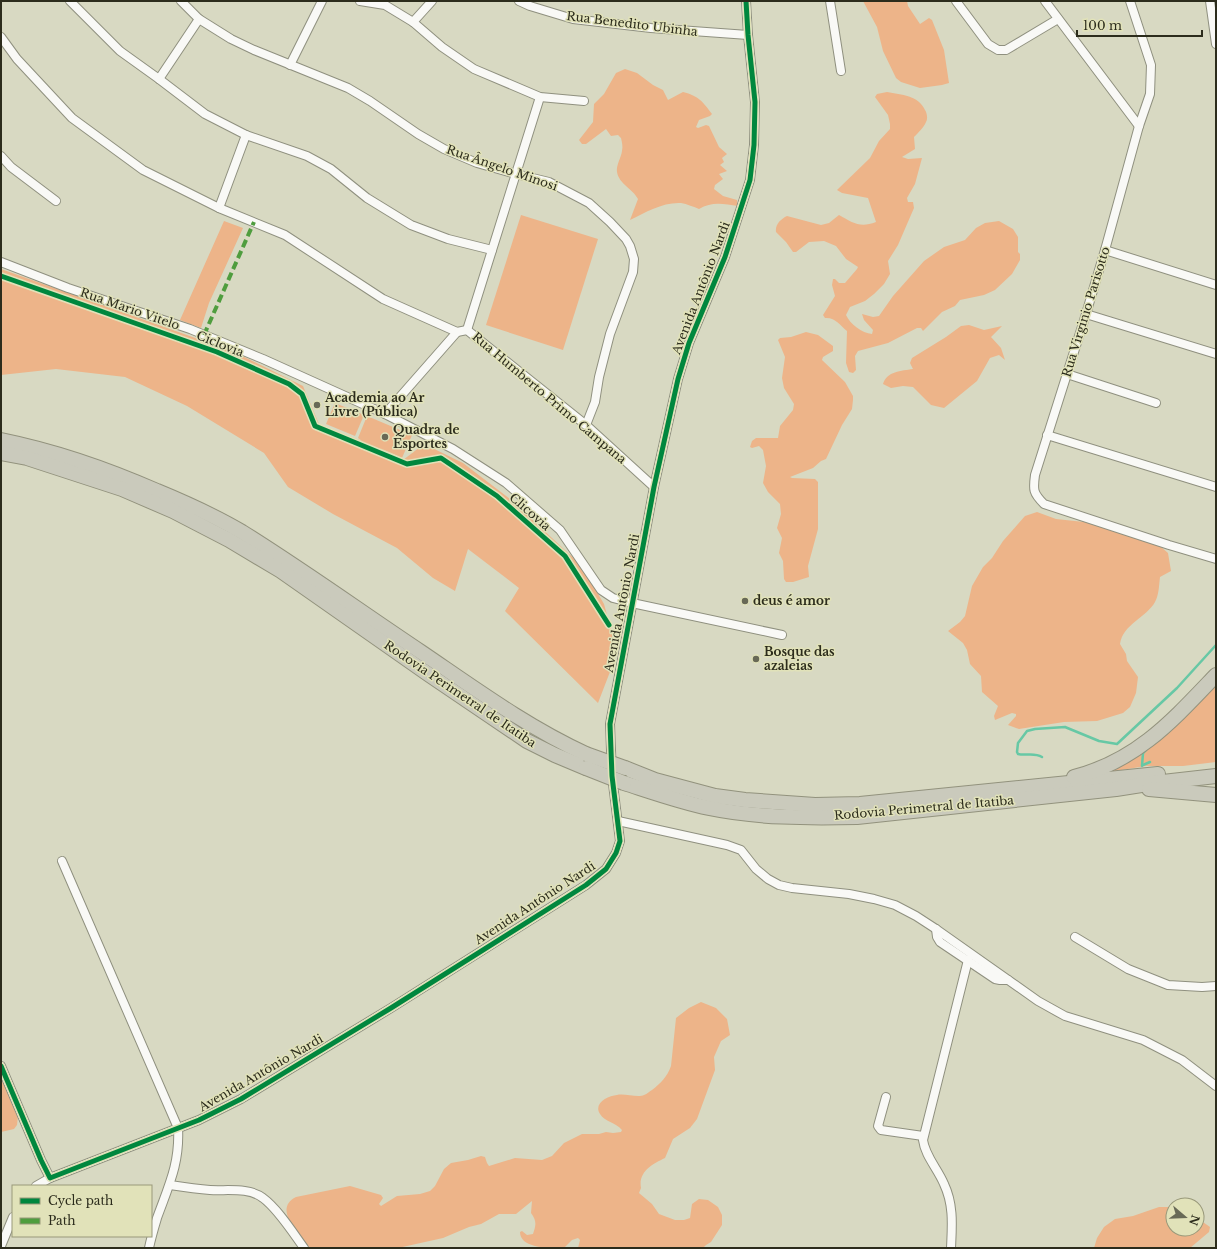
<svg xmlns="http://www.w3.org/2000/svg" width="1217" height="1249" font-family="'Libre Baskerville',serif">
  <rect width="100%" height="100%" fill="#d8d9c2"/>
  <g fill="#edb489">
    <polygon points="863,1 907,1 908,6 920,24 929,18 932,20 944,50 949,83 942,85 920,88 901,82 896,78 883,51 877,27"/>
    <path d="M625 69 637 73 653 85 663 90 668 100 683 92C699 96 703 102 712 114L710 116 699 120 696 127 698 128 706 125 709 126 719 147 727 154 722 158 724 162 720 165 727 171 719 174 723 179 715 185 714 189 723 196 737 200 738 206C724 204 712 201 699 209 694 207 687 204 681 203 663 202 646 212 630 220L638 199C633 189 619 184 617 172 616 165 621 158 622 151 623 147 622 142 621 138L618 135 611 136 606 129 586 144H582L579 140 593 122 594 104 604 94 616 73Z"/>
    <path d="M887 92C902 95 918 95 925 110 927 113 928 119 926 122 924 127 918 133 914 137L915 149 902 157 908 159 922 158 915 184 907 198 908 202H913L914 208 898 245 888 261 890 274 884 284 874 294 865 301 850 307 846 315C850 324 862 333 872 334L873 330 864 320 862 314 873 317 879 316 893 296 924 261 944 247 965 240 976 228 985 223 999 221 1013 229 1018 237V252L1020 254V260L1012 274 995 290 984 295 960 300 955 306 942 312 923 331 921 328H917L888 343 858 351 855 356 856 370 853 373 849 372 846 363 847 331C840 325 835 317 825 318L823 315 835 296 832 285 833 279H835L839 283H845L857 269 858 267 846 259 836 246 824 241 809 242 796 252H793L786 242 776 232C775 224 781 219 787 216L821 225 829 223 839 215C853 223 860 228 876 222L868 198 842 193 837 190 870 158 879 141 890 129V124L888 115 875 97 877 94Z"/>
    <polygon points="521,215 598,239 563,350 486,325"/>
    <polygon points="224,221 243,228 209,303 201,328 180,320"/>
    <polygon points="1,269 232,351 303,386 319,424 362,441 358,438 367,416 412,435 402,458 380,448 403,460 424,444 463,463 510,499 581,565 604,604 612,633 613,664 598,703 505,611 519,588 468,549 455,591 433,578 397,548 333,514 288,487 264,453 187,406 125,377 56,369 1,375"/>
    <path d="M969 325 984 330 1002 326 991 337 1001 348 1005 360 999 355 990 358 977 381 944 408 931 405 913 387 903 386 891 388 883 384C887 371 901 371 913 369L910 363 912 358 946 337 961 326Z"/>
    <polygon points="806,332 818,335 833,346 833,351 823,357 822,360 845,382 853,396 853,400 852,409 842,425 826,459 821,461 813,468 790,477 792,478 815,479 818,482 818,529 808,566 809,577 793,582 786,582 784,579 783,561 779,553 782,538 777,528 781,514 780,504 768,492 763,483 766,466 763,450 759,446 752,448 750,447 752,441 756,438 778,438 780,426 793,410 794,404 784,388 782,378 785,357 778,340 780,338 791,337"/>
    <polygon points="335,403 364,415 355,436 326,424"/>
    <path d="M1037 512 1056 519 1084 522 1141 538 1160 546 1168 553 1171 571 1160 577C1159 585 1159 595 1155 602 1146 618 1123 624 1120 644L1126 654 1127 661 1138 677 1136 693 1130 707 1123 713 1097 721 1064 722 1019 729 1008 725 1016 716V714L1012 713 995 720 994 716 998 706 982 692 981 676 970 664 967 650 963 643 948 631 960 622 965 616 972 586 983 567 992 558 1003 541 1025 516Z"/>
    <polygon points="1216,680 1216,762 1183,766 1146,766 1109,772"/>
    <path d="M701 1002 716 1008 727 1019 730 1035 721 1041 714 1057 715 1070 697 1119 690 1128 673 1139 665 1158C652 1164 638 1172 641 1188L639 1193 652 1204 659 1214 675 1220H684L690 1218 692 1204 699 1199 708 1200 718 1207 722 1215V1225L711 1242 706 1245 703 1248H578L580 1240 578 1238 572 1240 564 1248C551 1248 520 1249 520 1232L522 1231 527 1235 533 1234C536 1225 537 1221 531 1213L532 1201 516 1214H499L481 1224 469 1227 443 1238 398 1248H310C300 1235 272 1209 296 1197L350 1186 381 1195 383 1198 379 1204 381 1206 397 1196 420 1194 430 1191 435 1186 444 1169 451 1163 468 1160 481 1156 485 1157 487 1163 489 1166 515 1158 542 1160 552 1156 564 1143 582 1134H599L606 1132 613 1133 621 1132 622 1130C615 1122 605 1122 600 1114 593 1103 608 1096 617 1095 624 1093 638 1098 644 1095 647 1094 650 1091 652 1090 661 1083 667 1077 671 1066L676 1018 689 1008Z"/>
    <polygon points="1,1080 6,1085 18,1116 17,1125 14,1129 1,1132"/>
    <polygon points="1159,1207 1173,1207 1173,1229 1197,1229 1197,1219 1200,1220 1210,1227 1209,1232 1190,1248 1094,1248 1097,1238 1104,1227 1115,1219 1133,1216"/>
  </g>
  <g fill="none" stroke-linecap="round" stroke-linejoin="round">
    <g stroke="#67c8a5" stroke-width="2.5">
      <path d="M1042 757C1034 752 1026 756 1018 754L1017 752 1018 743 1027 731 1035 729 1065 727 1099 741 1117 744 1177 688 1216 645"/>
      <polyline points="1143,765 1150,762"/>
      <polyline points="1142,766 1143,753 1146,750"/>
    </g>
    <g stroke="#8f907f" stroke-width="10">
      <g id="street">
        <polyline points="70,1 120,51 159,79 205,114 246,135 307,156 331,169 367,198 411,225 448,239 492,250"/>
        <polyline points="181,1 199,19 231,39 254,50 348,88 370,101 418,134 444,149 477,163 516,174 549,182 589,203 610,222 626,239 630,246 634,259 633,272 610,334 599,377 595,402 586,425"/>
        <polyline points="360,1 385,5 413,22 442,47 474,69 540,97 584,101"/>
        <polyline points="519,1 530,6 573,19 651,28 748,35"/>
        <polyline points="830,1 841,71"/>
        <polyline points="956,1 988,44 998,50 1006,50 1058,19"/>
        <polyline points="1045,1 1139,126"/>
        <path d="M1130 1 1151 65 1150 94 1139 126 1105 250 1086 314 1035 475C1033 490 1033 493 1044 504L1169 545 1216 559"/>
        <polyline points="1210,1 1216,44"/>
        <polyline points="413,22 432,1"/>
        <polyline points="1,37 17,59 72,118 143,170 219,208 285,235 383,299 457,332 467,330 586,425 654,487"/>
        <polyline points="290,65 322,1"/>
        <polyline points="159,79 199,19"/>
        <polyline points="1,156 11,167 56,201"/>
        <polyline points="219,208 246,135"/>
        <polyline points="1105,250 1216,285"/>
        <polyline points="1,262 68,288 190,329 263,359 385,414 453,449 506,483 560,530 601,590 613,598 632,603 782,635"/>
        <polyline points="1086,314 1216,354"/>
        <polyline points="467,330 540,97"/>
        <polyline points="1067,374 1156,403"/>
        <polyline points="385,414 457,332"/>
        <polyline points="1047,435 1216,487"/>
        <polyline points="618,821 727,845 741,850 756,869 768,879 779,885 792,888 849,894 874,899 895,905 916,916 936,929 1038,1001 1065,1016 1143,1040 1182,1060 1216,1086"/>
        <path d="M62 861 178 1128C180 1163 169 1185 157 1218 154 1228 151 1238 149 1248"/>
        <polyline points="936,929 937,937 940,942 995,979 1000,980 1008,980"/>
        <polyline points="1075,937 1128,969 1168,985 1202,987 1216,986"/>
        <polyline points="1,1066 41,1160 50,1178 199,1120 241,1099 391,1008 586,885 606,869 616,853 620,841 612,776 610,724 654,487 678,379 689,343 725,257 750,180 754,145 755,102 748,35 746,1"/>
        <polyline points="886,1097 878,1126 881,1130 923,1136"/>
        <path d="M170 1185C183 1187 196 1189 210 1190 227 1191 249 1187 263 1198 278 1209 293 1233 304 1248"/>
        <polyline points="36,1186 50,1178"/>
        <polyline points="1,1246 13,1217"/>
        <path d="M951 1248C952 1226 954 1205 944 1184 938 1169 925 1156 923 1140L968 960"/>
      </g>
    </g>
    <g stroke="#92927d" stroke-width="16">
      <g id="highway">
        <path d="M1 440C55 451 107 469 157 491 186 503 215 516 242 532 303 570 361 612 421 652 474 688 527 727 586 754"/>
        <polyline points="1,453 27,458 122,489 173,511 229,540 281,571 428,674 527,741 555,755 586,768"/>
        <polyline points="625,768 655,780 715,796 745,800 815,805 860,804 1158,774"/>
        <path d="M1074 777C1137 761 1173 720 1216 675"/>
        <path d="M624 783C652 792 680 802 709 808 757 818 807 818 857 817L1116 789 1154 783 1216 776"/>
        <polyline points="1149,789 1216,795"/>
      </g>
    </g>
    <use href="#street" stroke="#f9f9f6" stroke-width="8"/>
    <use href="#highway" stroke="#cacabc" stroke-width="14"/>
    <g stroke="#92927d" stroke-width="16" stroke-linecap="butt">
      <g id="highway-bridge">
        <polyline points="586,754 625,768"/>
        <polyline points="586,768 624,783"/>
      </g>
    </g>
    <use href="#highway-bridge" stroke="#cacabc" stroke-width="14"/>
    <polyline stroke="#4f9d3e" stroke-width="4" stroke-dasharray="8 4" stroke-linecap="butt" points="204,335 254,222"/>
    <g stroke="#e1e2b9" stroke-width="8">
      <g id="cycleway">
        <polyline points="1,276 217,352 289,384 302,394 315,426 407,464 441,458 497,496 565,556 609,625"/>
        <polyline points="1,1066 41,1160 50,1178 199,1120 241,1099 391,1008 586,885 606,869 616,853 620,841 612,776 610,724 654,487 678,379 689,343 725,257 750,180 754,145 755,102 748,35 746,1"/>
      </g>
    </g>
    <use href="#cycleway" stroke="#00873e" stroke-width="5"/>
  </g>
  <g fill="#686956" stroke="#e1e2b9" stroke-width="1.5">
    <circle cx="317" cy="405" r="4"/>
    <circle cx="385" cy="437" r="4"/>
    <circle cx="745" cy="601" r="4"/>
    <circle cx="756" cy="659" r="4"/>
  </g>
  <g text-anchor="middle" stroke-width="3" stroke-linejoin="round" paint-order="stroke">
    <g font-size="12" fill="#2c2c1c" stroke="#e1e2b9">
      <text transform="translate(632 24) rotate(7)" y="4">Rua Benedito Ubinha</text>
      <text transform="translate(502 168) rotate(19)" y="4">Rua Ângelo Minosi</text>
      <text transform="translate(701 288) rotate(-69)" y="4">Avenida Antônio Nardi</text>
      <text transform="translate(130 309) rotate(19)" y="4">Rua Mario Vitelo</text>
      <text transform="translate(1086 312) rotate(-73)" y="4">Rua Virginio Parisotto</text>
      <text transform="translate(220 344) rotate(22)" y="4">Ciclovia</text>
      <text transform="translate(549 398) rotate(40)" y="4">Rua Humberto Primo Campana</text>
      <text transform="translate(530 512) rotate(41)" y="4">Clicovia</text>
      <text transform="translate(622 603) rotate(-79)" y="4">Avenida Antônio Nardi</text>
      <text transform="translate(460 694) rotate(34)" y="4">Rodovia Perimetral de Itatiba</text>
      <text transform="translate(924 808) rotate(-5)" y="4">Rodovia Perimetral de Itatiba</text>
      <text transform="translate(535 903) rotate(-33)" y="4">Avenida Antônio Nardi</text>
      <text transform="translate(261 1073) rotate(-30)" y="4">Avenida Antônio Nardi</text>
    </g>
    <g font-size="12" font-weight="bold" fill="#2c2c1c" stroke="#e1e2b9" text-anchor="start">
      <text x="325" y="402">Academia ao Ar<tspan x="325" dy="14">Livre (Pública)</tspan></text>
      <text x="393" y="434">Quadra de<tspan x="393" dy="14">Esportes</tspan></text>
      <text x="753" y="605">deus é amor</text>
      <text x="764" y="656">Bosque das<tspan x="764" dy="14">azaleias</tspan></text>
    </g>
  </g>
  <rect width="1217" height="1249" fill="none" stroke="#2c2c1c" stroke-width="4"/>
  <rect x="12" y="1185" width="140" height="52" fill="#e1e2b9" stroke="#99997a"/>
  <rect x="20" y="1198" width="20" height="6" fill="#00873e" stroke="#99997a"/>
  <text x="48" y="1205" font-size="12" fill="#2c2c1c">Cycle path</text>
  <rect x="20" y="1218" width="20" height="6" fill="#4f9d3e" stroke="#99997a"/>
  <text x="48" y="1225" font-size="12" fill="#2c2c1c">Path</text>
  <g transform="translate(1185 1217) rotate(109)"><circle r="19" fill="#e1e2b9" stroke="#99997a"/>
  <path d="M0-3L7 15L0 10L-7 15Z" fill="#686956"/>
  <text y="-6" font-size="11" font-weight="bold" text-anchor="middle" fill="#2c2c1c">N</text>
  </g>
  <path d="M1077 30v6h125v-6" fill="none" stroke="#2c2c1c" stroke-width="2"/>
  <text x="1083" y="30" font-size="12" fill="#2c2c1c" stroke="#e1e2b9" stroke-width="3" paint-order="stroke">100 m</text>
</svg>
